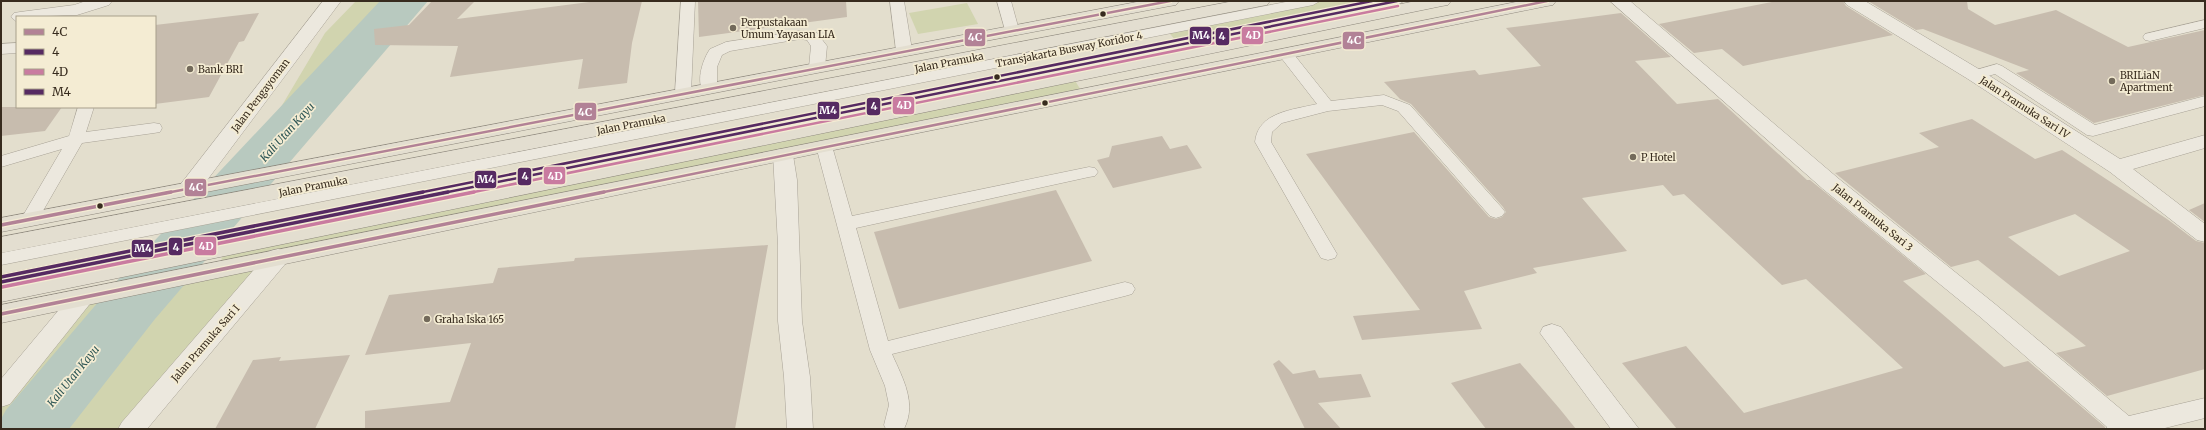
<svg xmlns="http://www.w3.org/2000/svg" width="2206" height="430" font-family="Merriweather,serif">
  <rect width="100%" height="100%" fill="#e3decd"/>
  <g fill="#d1d4af">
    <polygon points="356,1 390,1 350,44 285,124 265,134 325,33"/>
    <polygon points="1313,1 1397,1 1179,45 1167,30"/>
    <polygon points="967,3 978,24 918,34 909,13"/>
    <polygon points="1072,76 1084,95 277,258 137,429 1,429 1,399 84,302 220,269 223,249"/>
  </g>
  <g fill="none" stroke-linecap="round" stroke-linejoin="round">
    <polygon fill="#b8c9bf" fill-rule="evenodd" points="380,1 428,1 155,319 69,429 1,429 1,419 6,410 111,287"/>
  </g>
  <g fill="#c7bcae" fill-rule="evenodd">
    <polygon points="432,1 475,1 457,19 597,1 642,1 632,43 627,83 578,89 583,59 450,77 458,46 375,45 374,29 409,25"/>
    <polygon points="698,1 846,1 847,17 699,37"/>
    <polygon points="1777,1 1843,1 1846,6 1893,35 1743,66 1722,49 1694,53 1659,24"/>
    <polygon points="1868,1 1967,1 1968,9 1995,25 2056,10 2128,47 2205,30 2205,95 2094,123 2016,73 2029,70 1923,29 1916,30"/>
    <polygon points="259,13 244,41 239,42 209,97 155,104 155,25"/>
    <polygon points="1621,13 1671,57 1635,61 1677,104 1718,99 1807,180 1810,180 1926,274 1903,281 1941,313 2004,367 2028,361 2105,427 2105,429 1677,429 1622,363 1686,346 1744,413 1903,368 1806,279 1782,285 1684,194 1673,196 1663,185 1582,198 1627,251 1533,268 1537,273 1464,291 1482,329 1362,340 1353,316 1420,310 1306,154 1414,132 1489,217 1496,219 1502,217 1506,212 1503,207 1411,104 1400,99 1384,82 1475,70 1479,75 1541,66 1506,28"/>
    <polygon points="1,107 62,107 45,131 1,136"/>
    <path d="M1972 119 2035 159 2062 150 2167 219 2196 241 2205 243V369L2107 396 2056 353 2086 346 1978 260 1951 267 1835 173 1939 147 1919 133ZM2075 214 2130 251 2059 276 2008 237Z"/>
    <polygon points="1162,136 1170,149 1187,145 1202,168 1113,188 1097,160 1109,157 1112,146"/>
    <polygon points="1056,190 1092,261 899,309 874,232"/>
    <polygon points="2205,203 2205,222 2189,210"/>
    <polygon points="768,245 735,429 365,429 365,411 450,402 471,343 365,355 389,295 493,283 498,268 574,261 575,258"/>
    <polygon points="350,355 315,429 215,429 253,360 281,357 279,361"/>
    <polygon points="1279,360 1293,374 1315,370 1319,378 1361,374 1371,397 1318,403 1341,429 1305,429 1273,364"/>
    <polygon points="1520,363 1559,408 1576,429 1486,429 1451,383"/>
  </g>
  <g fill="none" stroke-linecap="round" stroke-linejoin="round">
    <g stroke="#a8a296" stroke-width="1">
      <g id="service">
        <polygon points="681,1 695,1 691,93 689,96 677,96 675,93"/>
        <polygon points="890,1 904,1 912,50 909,53 899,53 896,50"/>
        <polygon points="997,1 1011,1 1019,30 1017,33 1007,33 1005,30"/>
        <polygon points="1291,1 1320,1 1313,5 1,265 1,253"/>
        <polygon points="1376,1 1404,1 1397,5 1,289 1,275"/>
        <polygon points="2205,20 2205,28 2150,41 2145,40 2143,37 2145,34"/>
        <path d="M800 31 817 33 827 46 825 67 822 70H812L809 67 811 46 807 40 800 39 730 51 722 55 717 67V88L715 91H703C696 80 703 59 710 49L726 42Z"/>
        <polygon points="17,43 17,53 1,54 1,44"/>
        <path d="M1287 50 1292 52 1331 101 1384 95 1410 105 1502 208 1505 212 1502 216 1496 218 1490 216 1398 111 1382 105 1328 111 1282 123 1272 132 1271 142 1337 254 1335 258 1328 260 1321 258 1255 142C1258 112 1292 110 1317 104L1279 55 1282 52Z"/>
        <polygon points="1997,64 2002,66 2095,125 2205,96 2205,106 2093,136 2087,135 1995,74 1975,80 1969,78 1967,75 1969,72"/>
        <polygon points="78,107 94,107 86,132 154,123 160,124 162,128 160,132 154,133 82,143 36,223 30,225 24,223 21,219 62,149 1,167 1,156 69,136"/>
        <path d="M824 141 830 142 832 146 852 216 1089 167 1095 168 1098 172 1095 176 1089 177 856 228 888 341 1125 282 1132 284 1135 289 1132 294 1125 296 892 354C903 379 917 403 904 429H886L884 425 889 405 885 386 870 350 816 146 818 142Z"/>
      </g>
    </g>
    <g stroke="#a8a296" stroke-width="1">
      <g id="minor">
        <polygon points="86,1 112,1 109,5 77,15 17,17 17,22 11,17 14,13 20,12 74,5"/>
        <polygon points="323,1 341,1 196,195 188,197 180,195 177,190 180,185"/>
        <polygon points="1610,1 1630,1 1839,179 1995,304 2129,416 2205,398 2205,418 2161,429 2106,429 2107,427 1979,316 1823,189"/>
        <polygon points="1844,1 1865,1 1982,71 2120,159 2205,135 2205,148 2133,169 2205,224 2205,242 2197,240 2110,172 1968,79 1847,5"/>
        <polygon points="783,149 790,150 793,155 797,180 802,321 810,377 813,429 787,429 784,377 778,321 778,245 773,155 776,150"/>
        <polygon points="1552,324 1561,327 1639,429 1611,429 1540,333 1543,327"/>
      </g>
    </g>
    <g stroke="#a8a296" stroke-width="1">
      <g id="tertiary">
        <polygon points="278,249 286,251 289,257 286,263 147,429 118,429 122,422 270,251"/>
        <polygon points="81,291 89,293 93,299 89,305 10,404 1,407 1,379 73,293"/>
      </g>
    </g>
    <g stroke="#8e887d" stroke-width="1">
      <g id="primary">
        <polygon points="1142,1 1179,1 1176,5 1170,6 817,73 1,232 1,218"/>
        <polygon points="1234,1 1270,1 1267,5 1261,6 1,253 1,237"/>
        <polygon points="1416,1 1451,1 1448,5 1442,6 1,302 1,286"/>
        <polygon points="1521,1 1556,1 1553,5 1547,6 824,152 1,323 1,305"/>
      </g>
    </g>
    <use href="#service" fill="#ece8de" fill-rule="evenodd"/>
    <use href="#minor" fill="#ece8de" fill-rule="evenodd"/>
    <use href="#tertiary" fill="#ece8de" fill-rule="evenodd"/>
    <use href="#primary" fill="#e3ded0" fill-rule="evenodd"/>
    <g stroke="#f4ecd3" stroke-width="5">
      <g id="bus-1-far1">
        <polyline points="166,193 1170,1"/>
        <polyline points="599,193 1547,1"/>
      </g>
    </g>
    <g stroke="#f4ecd3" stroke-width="6">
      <g id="bus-1">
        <polyline points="1,225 171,192"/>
        <polyline points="1,314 604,192"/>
      </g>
    </g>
    <g stroke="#f4ecd3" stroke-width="5">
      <polyline id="bus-2-far1" points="443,193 1397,1"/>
    </g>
    <g stroke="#f4ecd3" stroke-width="6">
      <polyline id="bus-2" points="1,282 448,192"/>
    </g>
    <g stroke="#f4ecd3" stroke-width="5">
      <polyline id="bus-3-far1" points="469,193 1398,6"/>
    </g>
    <g stroke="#f4ecd3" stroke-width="6">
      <polyline id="bus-3" points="2,287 474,192"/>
    </g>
    <g stroke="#f4ecd3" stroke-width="5">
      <polyline id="bus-4-far1" points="418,193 1372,1"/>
    </g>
    <g stroke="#f4ecd3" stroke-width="6">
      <polyline id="bus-4" points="1,277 423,192"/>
    </g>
    <use href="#bus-1-far1" stroke="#b28296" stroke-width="2.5"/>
    <use href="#bus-1" stroke="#b28296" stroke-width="3.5"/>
    <use href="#bus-2-far1" stroke="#562a62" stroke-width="2.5"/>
    <use href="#bus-2" stroke="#562a62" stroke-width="3.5"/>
    <use href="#bus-3-far1" stroke="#c97ba0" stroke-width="2.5"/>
    <use href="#bus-3" stroke="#c97ba0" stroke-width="3.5"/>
    <use href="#bus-4-far1" stroke="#562a62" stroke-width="2.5"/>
    <use href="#bus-4" stroke="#562a62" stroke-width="3.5"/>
  </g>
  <g fill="#372b1e" stroke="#f4ecd3" stroke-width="1.5">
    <circle cx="1103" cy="14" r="3.5"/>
    <circle cx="997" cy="77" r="3.5"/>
    <circle cx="1045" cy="103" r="3.5"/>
    <circle cx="100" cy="206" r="3.5"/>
  </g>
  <g fill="#736a5b" stroke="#f4ecd3" stroke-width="1.5">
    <circle cx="733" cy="28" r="4"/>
    <circle cx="190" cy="69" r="4"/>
    <circle cx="2112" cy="81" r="4"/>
    <circle cx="1633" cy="157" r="4"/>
    <circle cx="427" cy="319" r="4"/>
  </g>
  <g text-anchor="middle" stroke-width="3.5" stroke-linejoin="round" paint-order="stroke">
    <g font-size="10" fill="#372b1e" stroke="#f4ecd3" text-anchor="start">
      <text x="741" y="26">Perpustakaan<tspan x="741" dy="12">Umum Yayasan LIA</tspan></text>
      <text x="198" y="73">Bank BRI</text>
      <text x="2120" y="79">BRILiaN<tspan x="2120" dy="12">Apartment</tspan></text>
      <text x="1641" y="161">P Hotel</text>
      <text x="435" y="323">Graha Iska 165</text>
    </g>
    <g font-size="10" fill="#372b1e" stroke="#f4ecd3">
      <text transform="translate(1069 49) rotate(-11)" y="4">Transjakarta Busway Koridor 4</text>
      <text transform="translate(949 62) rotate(-11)" y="4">Jalan Pramuka</text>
      <text transform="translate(260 95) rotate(-53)" y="4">Jalan Pengayoman</text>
      <text transform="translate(2025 107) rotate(33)" y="4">Jalan Pramuka Sari IV</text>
      <text transform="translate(631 124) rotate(-11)" y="4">Jalan Pramuka</text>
      <text transform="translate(313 186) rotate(-11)" y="4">Jalan Pramuka</text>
      <text transform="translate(1873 217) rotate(39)" y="4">Jalan Pramuka Sari 3</text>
      <text transform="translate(205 343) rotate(-49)" y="4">Jalan Pramuka Sari I</text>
    </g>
    <g font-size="11" font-style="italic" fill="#2e5655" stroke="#f4ecd3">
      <text transform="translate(287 132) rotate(-48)" y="4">Kali Utan Kayu</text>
      <text transform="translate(73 376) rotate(-51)" y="4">Kali Utan Kayu</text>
    </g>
  </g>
  <g stroke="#f4ecd3" stroke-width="1.5">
    <rect x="1241" y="26" width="23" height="19" rx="4" fill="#c97ba0"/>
    <rect x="1189" y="26" width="23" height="19" rx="4" fill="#562a62"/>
    <rect x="1215" y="27" width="15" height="19" rx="4" fill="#562a62"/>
    <rect x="964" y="28" width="22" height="19" rx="4" fill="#b28296"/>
    <rect x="1342" y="31" width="23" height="19" rx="4" fill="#b28296"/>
    <rect x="892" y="96" width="23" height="19" rx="4" fill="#c97ba0"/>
    <rect x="866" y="97" width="15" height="19" rx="4" fill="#562a62"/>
    <rect x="817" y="101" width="23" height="19" rx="4" fill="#562a62"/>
    <rect x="574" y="102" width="23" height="19" rx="4" fill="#b28296"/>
    <rect x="543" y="166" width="23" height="19" rx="4" fill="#c97ba0"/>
    <rect x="517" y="167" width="15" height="19" rx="4" fill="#562a62"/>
    <rect x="474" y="170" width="23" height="19" rx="4" fill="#562a62"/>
    <rect x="184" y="178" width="23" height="19" rx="4" fill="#b28296"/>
    <rect x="194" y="236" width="23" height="20" rx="4" fill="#c97ba0"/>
    <rect x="168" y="237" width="15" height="19" rx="4" fill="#562a62"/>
    <rect x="131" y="239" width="23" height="19" rx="4" fill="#562a62"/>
  </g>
  <g font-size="11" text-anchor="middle" font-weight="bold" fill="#fff">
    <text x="1253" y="39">4D</text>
    <text x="1201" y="39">M4</text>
    <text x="1222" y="40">4</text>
    <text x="975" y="41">4C</text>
    <text x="1354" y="44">4C</text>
    <text x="904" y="109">4D</text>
    <text x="874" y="110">4</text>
    <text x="828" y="114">M4</text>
    <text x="585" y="116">4C</text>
    <text x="555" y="180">4D</text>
    <text x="525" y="180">4</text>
    <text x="486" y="183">M4</text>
    <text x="196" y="191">4C</text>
    <text x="206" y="250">4D</text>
    <text x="176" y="251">4</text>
    <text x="143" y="252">M4</text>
  </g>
  <rect width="2206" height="430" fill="none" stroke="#372b1e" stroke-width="4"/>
  <rect x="16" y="16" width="140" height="92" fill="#f4ecd3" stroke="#a89f8b"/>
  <rect x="24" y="29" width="20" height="6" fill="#b28296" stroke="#a89f8b"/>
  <text x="52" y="36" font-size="12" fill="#372b1e">4C</text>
  <rect x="24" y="49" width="20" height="6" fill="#562a62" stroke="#a89f8b"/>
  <text x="52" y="56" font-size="12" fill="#372b1e">4</text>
  <rect x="24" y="69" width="20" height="6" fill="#c97ba0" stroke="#a89f8b"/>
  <text x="52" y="76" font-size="12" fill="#372b1e">4D</text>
  <rect x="24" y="89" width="20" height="6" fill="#562a62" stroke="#a89f8b"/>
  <text x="52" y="96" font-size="12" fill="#372b1e">M4</text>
</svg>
